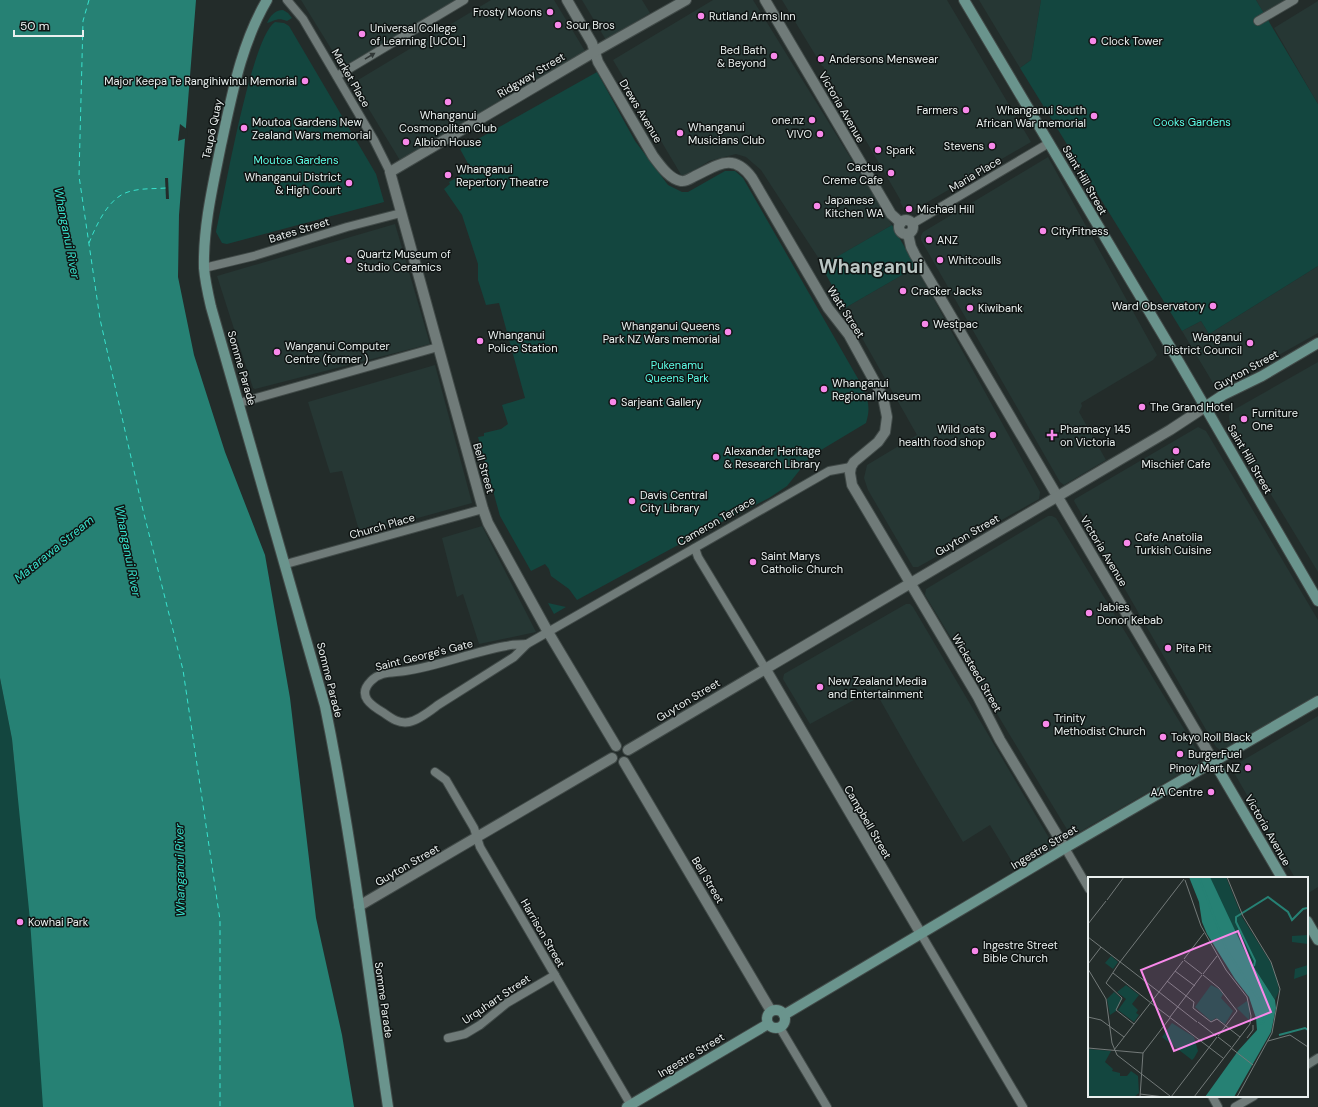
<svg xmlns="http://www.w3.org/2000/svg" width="1318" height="1107" font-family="'DM Sans',sans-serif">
  <rect width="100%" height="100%" fill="#232c2a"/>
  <g fill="#263734">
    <polygon points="301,0 459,0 343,68"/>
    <polygon points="491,0 554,0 585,51 401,162 353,83"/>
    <polygon points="582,0 642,0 650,13 606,40"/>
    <polygon points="713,0 753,0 892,225 823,265 761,170 746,157 736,154 709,161 683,178 613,60"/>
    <polygon points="782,0 947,0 1031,142 907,214 900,202 901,201 826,72 823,66 822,66"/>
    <polygon points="979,0 1041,0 1031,60 1020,68"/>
    <polygon points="1256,0 1287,0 1264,14"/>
    <polygon points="1318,1 1318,104 1274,28"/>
    <polygon points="1048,157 1157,355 1153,360 1081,403 1082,406 1079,412 1106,460 1064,485 1060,482 921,240 921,236 923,232"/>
    <polygon points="395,224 430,344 255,389 253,388 217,276"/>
    <polygon points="1318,266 1318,333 1222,387 1213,383 1182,331 1201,321 1209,334"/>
    <polygon points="916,267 1040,492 1039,499 918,567 913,567 868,490 864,478 867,465 917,435 845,308"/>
    <polygon points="1318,362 1318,572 1230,427 1229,416 1230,412"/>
    <polygon points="435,365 472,503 360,534 342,471 330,473 308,402"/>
    <polygon points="1198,427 1206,431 1318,620 1318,694 1223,752 1216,747 1074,501 1075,499"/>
    <polygon points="1048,516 1052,516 1056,518 1201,757 1197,764 1076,834 1068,831 925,595 926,589"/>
    <polygon points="482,526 536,632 479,644 463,594 457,597 442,538"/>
    <polygon points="906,604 910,604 913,607 1052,843 1049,851 1017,870 990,825 963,842 917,765 874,689 810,724 783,679 784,674"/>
    <polygon points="1318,716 1318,887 1307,894 1307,878 1295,878 1233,771 1235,765"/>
  </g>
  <g fill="#13463f">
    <polygon points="1041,0 1256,0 1318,104 1318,266 1209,334 1201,321 1182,331 1020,68 1031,60"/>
    <path d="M283 10 288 13 292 18 287 21C277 17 275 21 267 23 270 16 275 10 283 10Z"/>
    <path d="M275 22 284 23 289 26 376 174 384 202 227 244 222 243 216 232C224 198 251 37 275 22Z"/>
    <path d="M597 72 635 141 668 185 682 192H688L725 171H735L743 178 861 384C868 399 871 407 866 423L811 456 787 486 769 498 702 532 577 600 569 589 551 576 549 569 545 564 531 571 500 516 478 437 484 436V433L501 429 508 424 502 405 525 398 499 303 486 305 478 280V264L462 215 444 189 450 184 449 182 471 169 460 149Z"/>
    <polygon points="892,225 916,267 845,308 821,266"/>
    <polygon points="548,603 566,607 554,614"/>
    <polygon points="0,678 12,739 17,789 25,823 60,1107 0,1107"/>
  </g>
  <polygon fill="#268174" points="0,0 196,0 179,215 178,277 194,355 225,452 265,555 290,698 316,918 342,1035 354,1107 43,1107 30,920 12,739 0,678"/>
  <g fill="#232c2a">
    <polygon points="180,124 188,130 187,138 178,141"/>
    <polygon points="165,178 168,178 169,199 166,199"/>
  </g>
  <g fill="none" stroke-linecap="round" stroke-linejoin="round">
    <g stroke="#38e2cd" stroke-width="1" stroke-dasharray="5 4" stroke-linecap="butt">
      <polyline points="89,0 83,21 79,176 100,319 141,502 183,670 220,920 220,1107"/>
      <path d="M89 243C96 226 108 198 128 192 140 188 153 189 166 188"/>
    </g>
    <g stroke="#414a48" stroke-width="10">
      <g id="minor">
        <polyline points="287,0 303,19 374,140 390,172"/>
        <polyline points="1258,21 1294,0"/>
        <polyline points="337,76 464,0"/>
        <polyline points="912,224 1049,143"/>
        <polyline points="204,268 254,256 347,227 401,213"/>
        <polyline points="239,403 438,347"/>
        <polyline points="695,548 698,557 765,668"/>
        <polyline points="286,564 483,509"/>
        <path d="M527 644 514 657 438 705C430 711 419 720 409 722 399 724 391 718 384 713 372 706 356 696 371 681 380 671 394 673 405 671 439 666 472 652 506 646 513 644 520 645 527 644Z"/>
        <polyline points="527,644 829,471 851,467"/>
        <polyline points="435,772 446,780 474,828 480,847 632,1107"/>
        <polyline points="1065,848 1089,889"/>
        <polyline points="921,934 1023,1107"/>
        <polyline points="780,1028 827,1107"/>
        <polyline points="448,1038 465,1034 480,1025 507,1003 555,975"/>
        <polyline points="1307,1065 1318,1058"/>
        <polyline points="1212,1096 1218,1107"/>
        <polyline points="1235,1107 1254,1096"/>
      </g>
    </g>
    <g stroke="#414a48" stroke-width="12">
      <g id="tertiary">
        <path d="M567 0 592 43 598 62 653 156C660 165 669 179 681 181 686 182 691 178 695 176 718 165 733 152 752 178L828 308 849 335 883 397 887 417 885 432 878 442 854 462 851 467 850 473 852 485 978 697 1000 740 1065 848"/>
        <polyline points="765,0 887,207 891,214 901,223"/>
        <circle cx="906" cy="227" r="7"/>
        <polyline points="908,234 911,247 915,255 1214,762"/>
        <polyline points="765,668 921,934"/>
        <polyline points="616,746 548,632 488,523 483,509 390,172 594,52 686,0"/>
        <polyline points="628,750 1170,430 1205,407"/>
        <polyline points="624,762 771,1011"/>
        <polyline points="359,906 612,758"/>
      </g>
    </g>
    <g stroke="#414a48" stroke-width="12">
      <g id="secondary">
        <path d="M267 0C241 44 232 95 221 145 213 185 203 227 204 268 205 281 208 294 211 307L325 706C352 838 368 973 388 1107"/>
        <polyline points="964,0 1172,350 1318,601"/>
        <polyline points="1205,407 1223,395 1262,376 1318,343"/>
        <polyline points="1214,762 1282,878"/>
        <polyline points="1307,921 1318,940"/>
        <circle cx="776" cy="1019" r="9"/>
        <polyline points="784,1015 1065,848 1318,701"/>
        <polyline points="627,1107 768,1024"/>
      </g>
    </g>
    <use href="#minor" stroke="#707b79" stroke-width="8"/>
    <use href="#tertiary" stroke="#707b79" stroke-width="10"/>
    <use href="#secondary" stroke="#6a948d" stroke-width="10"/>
  </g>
  <defs><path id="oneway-solid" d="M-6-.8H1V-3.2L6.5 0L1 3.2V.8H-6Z"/></defs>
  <use fill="#313837" href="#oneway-solid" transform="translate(370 56) rotate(-31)"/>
  <g fill="#f888ea" stroke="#0f1413" stroke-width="1.5">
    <circle cx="550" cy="12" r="4"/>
    <circle cx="701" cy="16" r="4"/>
    <circle cx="558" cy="25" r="4"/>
    <circle cx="362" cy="34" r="4"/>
    <circle cx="1093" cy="41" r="4"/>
    <circle cx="774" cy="56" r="4"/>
    <circle cx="821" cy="59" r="4"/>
    <circle cx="305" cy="81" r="4"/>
    <circle cx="448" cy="102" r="4"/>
    <circle cx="966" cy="110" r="4"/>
    <circle cx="1094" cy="116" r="4"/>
    <circle cx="812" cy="120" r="4"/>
    <circle cx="244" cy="128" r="4"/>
    <circle cx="680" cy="133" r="4"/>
    <circle cx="820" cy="134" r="4"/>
    <circle cx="406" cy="142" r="4"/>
    <circle cx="992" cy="146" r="4"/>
    <circle cx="878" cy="150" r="4"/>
    <circle cx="891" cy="173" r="4"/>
    <circle cx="448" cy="175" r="4"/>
    <circle cx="349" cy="183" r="4"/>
    <circle cx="817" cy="206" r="4"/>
    <circle cx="909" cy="209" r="4"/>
    <circle cx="1043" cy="231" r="4"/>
    <circle cx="929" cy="240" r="4"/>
    <circle cx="349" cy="260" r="4"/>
    <circle cx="940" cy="260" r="4"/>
    <circle cx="903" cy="291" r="4"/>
    <circle cx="1213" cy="306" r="4"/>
    <circle cx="970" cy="308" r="4"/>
    <circle cx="925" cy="324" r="4"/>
    <circle cx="728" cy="332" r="4"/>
    <circle cx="480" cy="341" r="4"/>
    <circle cx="1250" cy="343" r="4"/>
    <circle cx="277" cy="352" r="4"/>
    <circle cx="824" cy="389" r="4"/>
    <circle cx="613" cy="402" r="4"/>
    <circle cx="1142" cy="407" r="4"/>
    <circle cx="1244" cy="419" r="4"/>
    <circle cx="993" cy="435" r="4"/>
    <path d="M1050 429h4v4h4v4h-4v4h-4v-4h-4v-4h4z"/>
    <circle cx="1176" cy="451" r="4"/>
    <circle cx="716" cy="457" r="4"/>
    <circle cx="632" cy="501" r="4"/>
    <circle cx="1127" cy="543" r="4"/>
    <circle cx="753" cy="562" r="4"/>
    <circle cx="1089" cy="613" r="4"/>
    <circle cx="1168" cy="648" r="4"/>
    <circle cx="820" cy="687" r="4"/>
    <circle cx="1046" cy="724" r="4"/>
    <circle cx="1163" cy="737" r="4"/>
    <circle cx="1180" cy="754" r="4"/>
    <circle cx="1248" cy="768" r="4"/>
    <circle cx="1211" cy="792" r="4"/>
    <circle cx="20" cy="922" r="4"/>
    <circle cx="975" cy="951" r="4"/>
  </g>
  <g text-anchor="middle" stroke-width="3" stroke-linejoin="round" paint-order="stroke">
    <g font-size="11" fill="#eaf0ef" stroke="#0f1413" text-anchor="start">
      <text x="542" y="16" text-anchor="end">Frosty Moons</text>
      <text x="709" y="20">Rutland Arms Inn</text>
      <text x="566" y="29">Sour Bros</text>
      <text x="370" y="32">Universal College<tspan x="370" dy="13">of Learning [UCOL]</tspan></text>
      <text x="1101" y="45">Clock Tower</text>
      <text x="766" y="54" text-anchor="end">Bed Bath<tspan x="766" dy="13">&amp; Beyond</tspan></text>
      <text x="829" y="63">Andersons Menswear</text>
      <text x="297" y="85" text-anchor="end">Major Keepa Te Rangihiwinui Memorial</text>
      <text x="958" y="114" text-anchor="end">Farmers</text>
      <text x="1086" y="114" text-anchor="end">Whanganui South<tspan x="1086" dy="13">African War memorial</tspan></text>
      <text x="448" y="119" text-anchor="middle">Whanganui<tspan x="448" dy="13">Cosmopolitan Club</tspan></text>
      <text x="804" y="124" text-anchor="end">one.nz</text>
      <text x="252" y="126">Moutoa Gardens New<tspan x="252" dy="13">Zealand Wars memorial</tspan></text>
      <text x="688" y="131">Whanganui<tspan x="688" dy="13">Musicians Club</tspan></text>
      <text x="812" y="138" text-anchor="end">VIVO</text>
      <text x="414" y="146">Albion House</text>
      <text x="984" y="150" text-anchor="end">Stevens</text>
      <text x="886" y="154">Spark</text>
      <text x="883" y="171" text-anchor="end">Cactus<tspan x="883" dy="13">Creme Cafe</tspan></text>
      <text x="456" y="173">Whanganui<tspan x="456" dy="13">Repertory Theatre</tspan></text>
      <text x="341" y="181" text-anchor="end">Whanganui District<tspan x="341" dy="13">&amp; High Court</tspan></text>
      <text x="825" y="204">Japanese<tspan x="825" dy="13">Kitchen WA</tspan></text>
      <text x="917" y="213">Michael Hill</text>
      <text x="1051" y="235">CityFitness</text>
      <text x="937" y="244">ANZ</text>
      <text x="357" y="258">Quartz Museum of<tspan x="357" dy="13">Studio Ceramics</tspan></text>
      <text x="948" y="264">Whitcoulls</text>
      <text x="911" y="295">Cracker Jacks</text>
      <text x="1205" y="310" text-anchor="end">Ward Observatory</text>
      <text x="978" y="312">Kiwibank</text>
      <text x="933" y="328">Westpac</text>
      <text x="720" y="330" text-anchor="end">Whanganui Queens<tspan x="720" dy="13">Park NZ Wars memorial</tspan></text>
      <text x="488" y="339">Whanganui<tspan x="488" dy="13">Police Station</tspan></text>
      <text x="1242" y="341" text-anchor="end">Wanganui<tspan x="1242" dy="13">District Council</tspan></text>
      <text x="285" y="350">Wanganui Computer<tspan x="285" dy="13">Centre (former )</tspan></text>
      <text x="832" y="387">Whanganui<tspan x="832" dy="13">Regional Museum</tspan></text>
      <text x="621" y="406">Sarjeant Gallery</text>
      <text x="1150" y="411">The Grand Hotel</text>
      <text x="1252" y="417">Furniture<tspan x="1252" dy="13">One</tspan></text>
      <text x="985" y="433" text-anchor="end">Wild oats<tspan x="985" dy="13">health food shop</tspan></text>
      <text x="1060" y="433">Pharmacy 145<tspan x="1060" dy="13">on Victoria</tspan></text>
      <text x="724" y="455">Alexander Heritage<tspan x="724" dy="13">&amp; Research Library</tspan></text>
      <text x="1176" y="468" text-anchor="middle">Mischief Cafe</text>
      <text x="640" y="499">Davis Central<tspan x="640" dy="13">City Library</tspan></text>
      <text x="1135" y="541">Cafe Anatolia<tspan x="1135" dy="13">Turkish Cuisine</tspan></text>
      <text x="761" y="560">Saint Marys<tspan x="761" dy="13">Catholic Church</tspan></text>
      <text x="1097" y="611">Jabies<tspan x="1097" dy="13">Donor Kebab</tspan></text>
      <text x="1176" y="652">Pita Pit</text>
      <text x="828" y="685">New Zealand Media<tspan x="828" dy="13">and Entertainment</tspan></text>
      <text x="1054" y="722">Trinity<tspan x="1054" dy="13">Methodist Church</tspan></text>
      <text x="1171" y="741">Tokyo Roll Black</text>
      <text x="1188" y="758">BurgerFuel</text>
      <text x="1240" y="772" text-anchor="end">Pinoy Mart NZ</text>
      <text x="1203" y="796" text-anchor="end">AA Centre</text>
      <text x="28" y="926">Kowhai Park</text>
      <text x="983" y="949">Ingestre Street<tspan x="983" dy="13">Bible Church</tspan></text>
    </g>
    <g font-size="11" fill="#eaf0ef" stroke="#0f1413">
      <text transform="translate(531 75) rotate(-31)" y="4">Ridgway Street</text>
      <text transform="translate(351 78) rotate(60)" y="4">Market Place</text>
      <text transform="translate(842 107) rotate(60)" y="4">Victoria Avenue</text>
      <text transform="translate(641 111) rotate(59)" y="4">Drews Avenue</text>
      <text transform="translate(212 129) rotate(-78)" y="4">Taupō Quay</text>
      <text transform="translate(975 174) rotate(-31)" y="4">Maria Place</text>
      <text transform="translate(1085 180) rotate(60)" y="4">Saint Hill Street</text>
      <text transform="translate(299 230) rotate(-17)" y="4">Bates Street</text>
      <text transform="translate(846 312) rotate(57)" y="4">Watt Street</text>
      <text transform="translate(242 368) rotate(74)" y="4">Somme Parade</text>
      <text transform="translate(1246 370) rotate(-29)" y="4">Guyton Street</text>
      <text transform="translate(1250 459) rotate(60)" y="4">Saint Hill Street</text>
      <text transform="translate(484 468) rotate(74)" y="4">Bell Street</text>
      <text transform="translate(716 521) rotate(-30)" y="4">Cameron Terrace</text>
      <text transform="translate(382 526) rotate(-16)" y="4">Church Place</text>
      <text transform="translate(967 535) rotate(-30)" y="4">Guyton Street</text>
      <text transform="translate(1104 551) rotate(59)" y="4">Victoria Avenue</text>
      <text transform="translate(424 655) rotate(-14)" y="4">Saint George's Gate</text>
      <text transform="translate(977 673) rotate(60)" y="4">Wicksteed Street</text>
      <text transform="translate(330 680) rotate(76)" y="4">Somme Parade</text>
      <text transform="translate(688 700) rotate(-31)" y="4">Guyton Street</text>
      <text transform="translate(868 822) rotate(60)" y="4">Campbell Street</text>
      <text transform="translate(1268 830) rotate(60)" y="4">Victoria Avenue</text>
      <text transform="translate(1044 847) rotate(-31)" y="4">Ingestre Street</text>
      <text transform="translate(407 865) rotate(-30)" y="4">Guyton Street</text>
      <text transform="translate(708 880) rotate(59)" y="4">Bell Street</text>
      <text transform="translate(543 933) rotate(60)" y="4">Harrison Street</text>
      <text transform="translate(496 999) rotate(-34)" y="4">Urquhart Street</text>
      <text transform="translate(384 1000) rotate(82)" y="4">Somme Parade</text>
      <text transform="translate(691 1055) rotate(-31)" y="4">Ingestre Street</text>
    </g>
    <g font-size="11" fill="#5dfde6" stroke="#0f1413">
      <text x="1192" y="126">Cooks Gardens</text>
      <text x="296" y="164">Moutoa Gardens</text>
      <text x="677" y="369">Pukenamu<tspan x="677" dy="13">Queens Park</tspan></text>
    </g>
    <g font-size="12" font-style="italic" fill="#38e2cd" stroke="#0f1413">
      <text transform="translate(67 233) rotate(79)" y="4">Whanganui River</text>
      <text transform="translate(54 549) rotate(-39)" y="4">Matarawa Stream</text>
      <text transform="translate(128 551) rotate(79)" y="4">Whanganui River</text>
      <text transform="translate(180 870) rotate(-91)" y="4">Whanganui River</text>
    </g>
    <g font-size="19" font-weight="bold" fill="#bac6c3" stroke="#0f1413">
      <text x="871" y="273">Whanganui</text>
    </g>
  </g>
  <g transform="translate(1088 877)">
    <rect width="220" height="220" fill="#232c2a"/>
    <path d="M122 0H138L154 40 183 86 189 102 191 114 187 123 160 81 139 42ZM220 58V67L204 65V59ZM23 79 30 85 25 92 17 86ZM220 88V97L206 102 207 92ZM38 108 51 118 44 127 50 133 48 136 51 138 46 145 30 133 38 122 29 115ZM123 108 131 112 135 117 133 121 145 134 137 147 128 141 123 144 107 130ZM26 115 34 122 28 134 22 138 19 122ZM159 124 162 133 161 143 149 131ZM84 146 106 160 110 174 106 181 104 183 74 160ZM0 172 23 174 17 185 25 192 24 194 32 196V199H39L43 194 50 199 51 216 46 220H0Z" fill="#13463f"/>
    <path d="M101 0H122L160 81 187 123 188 131 183 155 146 220H117L150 174 169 153 168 141 161 120 147 102 119 57 114 45 111 25Z" fill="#268174"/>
    <path fill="none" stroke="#268174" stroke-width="2" d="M111 0 139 74 172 124 177 142 175 146 171 147M166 89 167 84 148 45V40L180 20 200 35 204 43 215 32 219 31M191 158 217 151 220 153"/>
    <path fill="none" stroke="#737a79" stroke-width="1" d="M139 0 155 39 183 85 192 112 184 156 149 220M97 3 113 49 138 93 159 120 163 139 162 147 106 220M19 23 36 0M0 47 18 24M0 60 71 115M96 82 116 56M96 83 114 97M32 85 18 106 34 121 28 133 46 147M32 85 96 2M0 87 13 70M0 92 18 122 24 166 29 178 82 219M87 94 107 109M25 96 63 126M115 97 129 79M115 98 131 111 149 134 130 159M79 104 106 125 105 131 110 135 123 145 129 142 152 160M71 115 109 145M63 126 135 181M0 140 13 143 36 160M82 140 114 98M110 145 128 159M130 160 143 170M159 161 165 153V148M180 164 202 158 220 170M0 171 55 176M143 171 165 188M26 173 95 84M52 217 76 220M52 220 55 176 82 141M83 220 129 160"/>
    <path fill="#f888ea" fill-opacity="0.15" stroke="#f888ea" stroke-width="2" d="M150 54 183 135 86 174 53 93Z"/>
    <rect width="220" height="220" fill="none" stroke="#eaf0ef" stroke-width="2"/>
  </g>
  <path d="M14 30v6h69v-6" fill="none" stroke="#eaf0ef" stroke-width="2"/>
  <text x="20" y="30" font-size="12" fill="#eaf0ef" stroke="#0f1413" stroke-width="3" paint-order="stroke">50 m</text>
</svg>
